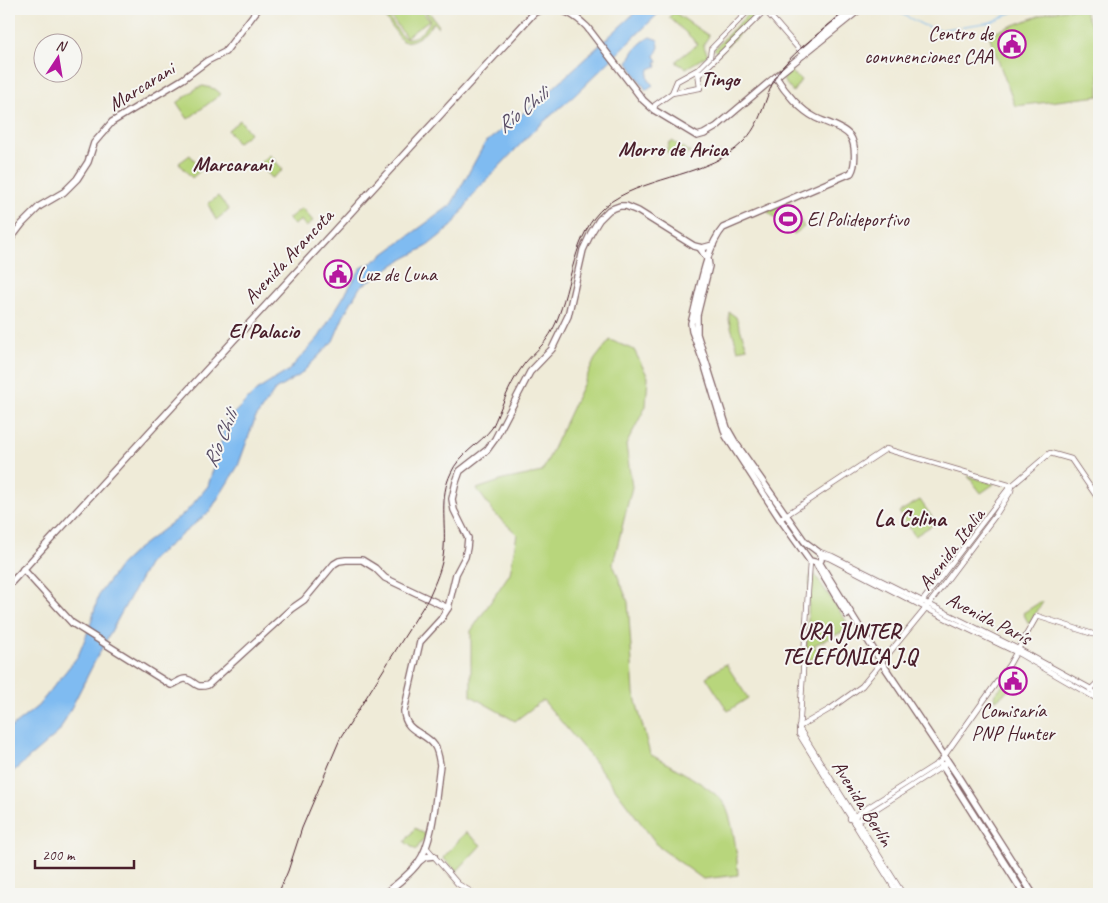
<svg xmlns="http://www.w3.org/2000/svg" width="1108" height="903" font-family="Caveat,sans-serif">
  <rect width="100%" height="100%" fill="#f6f6f2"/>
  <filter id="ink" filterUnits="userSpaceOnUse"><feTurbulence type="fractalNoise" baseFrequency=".02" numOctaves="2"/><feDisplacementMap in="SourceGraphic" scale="10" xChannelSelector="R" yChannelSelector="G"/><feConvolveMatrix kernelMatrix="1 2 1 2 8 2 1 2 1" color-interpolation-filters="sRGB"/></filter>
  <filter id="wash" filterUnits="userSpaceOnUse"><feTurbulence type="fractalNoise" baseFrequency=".0096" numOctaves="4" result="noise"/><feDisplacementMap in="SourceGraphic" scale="20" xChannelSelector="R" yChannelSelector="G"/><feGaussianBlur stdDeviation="1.12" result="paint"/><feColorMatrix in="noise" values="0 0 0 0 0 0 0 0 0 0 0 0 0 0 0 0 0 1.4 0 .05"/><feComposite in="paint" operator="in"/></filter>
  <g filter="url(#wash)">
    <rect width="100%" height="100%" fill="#efebd8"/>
    <g fill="#b8d67c" stroke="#817a54">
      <path d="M379 9H382L402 36C412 43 428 30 430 19L423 9H427L439 26 437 27 433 22C428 32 414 44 402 41Z"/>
      <polygon points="385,9 420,9 429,20 406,37"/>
      <polygon points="753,9 760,9 760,12 719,54 714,49"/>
      <polygon points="1071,9 1083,9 1099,40 1099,96 1015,106 990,38 990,34 1049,12"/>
      <polygon points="674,12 709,36 703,45 708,55 686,68 677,63 677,60 698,44 669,17"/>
      <polygon points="790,71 801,80 793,92 783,80"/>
      <polygon points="203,86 215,89 221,94 188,119 177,103 197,88"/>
      <polygon points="240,120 250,133 237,143 228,130"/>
      <path d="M672 141 690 152 689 154C681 156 672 157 666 151L669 143Z"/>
      <polygon points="190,155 202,169 192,178 179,163"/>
      <polygon points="270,155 283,170 272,178 259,164"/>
      <polygon points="218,196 229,210 216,220 208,204"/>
      <polygon points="790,202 804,227 794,234 767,211"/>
      <polygon points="302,208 313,221 306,227 301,220 294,225 288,219"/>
      <polygon points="729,312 736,317 747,348 738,350 729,320"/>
      <path d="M610 340 634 350 648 377 646 406 626 445 632 487 613 564 628 602 634 693 650 754C668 765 717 788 726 807 734 826 737 854 738 875L703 879 659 847 594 761 543 700 515 721 471 696V631L510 573 517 534 495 514 477 489 503 480 542 472 595 359Z"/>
      <polygon points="968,476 994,484 981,493"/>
      <polygon points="920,500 936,523 915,536 899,512"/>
      <polygon points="815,575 851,628 814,645 820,655 806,661 810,576"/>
      <polygon points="1042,601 1043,602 1029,624 1023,613"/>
      <polygon points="726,664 748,698 728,711 706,677"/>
      <polygon points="1008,679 1013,687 996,700 994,695"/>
      <polygon points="415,828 426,835 416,850 405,842"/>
      <polygon points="466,832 481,845 457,871 443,858"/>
    </g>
    <g fill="#7fbbf1" stroke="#646d8e">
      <polygon points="639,9 663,9 575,95 534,130 476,191 452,226 426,247 398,262 360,287 345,313 333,341 300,375 275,390 255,419 238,466 210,511 150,561 97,657 59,732 9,775 9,729 38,706 78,656 89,629 99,594 121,564 136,550 186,512 208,486 220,447 225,422 256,391 288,371 319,337 361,268 373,262 451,205 485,143 541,99"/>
      <path d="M650 37 658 40 659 47 655 56 658 61 655 62 657 66 650 69C647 75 647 80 653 85L646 90 628 63C632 51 639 43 650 37Z"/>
    </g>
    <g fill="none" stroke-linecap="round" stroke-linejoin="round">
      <polyline stroke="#7fbbf1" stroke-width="1" points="892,9 923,25 939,30 991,22 1016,11 1031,9"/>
    </g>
  </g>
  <g filter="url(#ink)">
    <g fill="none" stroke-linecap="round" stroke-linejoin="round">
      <g stroke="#846668" stroke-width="6">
        <g id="minor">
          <polyline points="574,9 577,17"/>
          <polyline points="765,10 804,55"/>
          <polyline points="700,74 765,10"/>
          <polyline points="672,93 677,81 697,70 710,57 711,49 750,9"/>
          <polyline points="654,110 655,105 672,93 700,88 698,72"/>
          <polyline points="780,519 886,449 1012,486"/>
          <polyline points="820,552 832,556 1018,649 1091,689 1099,698"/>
          <polyline points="822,556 829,558 947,619 1016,652 1099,700"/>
          <polyline points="810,561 799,734 898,894"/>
          <polyline points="921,603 1008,489 1050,453 1071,459 1099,500"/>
          <polyline points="794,655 804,650"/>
          <polyline points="1090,690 1099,681"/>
          <polyline points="799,727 830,709 862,686 926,608 995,516 1011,491 1012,486"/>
          <polyline points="799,728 903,894"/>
          <polyline points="850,819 940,762 1009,665 1037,616 1099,636"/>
          <polyline points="854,823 943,766 947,762"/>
          <polyline points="426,847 458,884 475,894"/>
        </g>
      </g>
      <g stroke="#846668" stroke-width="8">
        <g id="major">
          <polyline points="803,51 853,9"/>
          <polyline points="9,241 22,224 40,206 64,192 77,179 88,162 94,143 112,122 183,79 207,61 225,52 258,9"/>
          <polyline points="700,248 708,260"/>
          <path d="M708 260 709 266 697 315V334L727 428 735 442 805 542 821 554V560L818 563 810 561 780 519 726 436 705 366 692 331 691 323C699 295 705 249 723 228L851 173C856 165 856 144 850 136 843 127 826 123 816 118 800 110 785 92 776 77"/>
          <polyline points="819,562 882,663 959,778 1033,894"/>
          <polyline points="817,565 847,615"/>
          <path d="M23 569 72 623 171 685C176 684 181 678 186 679 196 681 194 689 208 685L291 609 304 600 334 564 339 561 346 560H362L375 568 385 578 448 608"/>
          <path d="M9 585 534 13C554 3 573 13 587 27L643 100 654 110 697 136 704 134 716 127 768 83 860 9"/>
          <polyline points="940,762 1024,894"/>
          <polyline points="420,861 425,857 434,856"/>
          <path d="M384 894C396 885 409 875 418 863 434 842 436 791 440 765 439 759 438 750 434 745 424 731 405 733 404 711L420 642 441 619 448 608 456 574 465 557 467 548 468 538 454 510 452 499 456 482 460 471 487 450 495 439 530 372 552 349 568 316 583 250 591 233 599 220 609 210 620 206H626L638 211 694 246 702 248 713 245"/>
        </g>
      </g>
      <use href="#minor" stroke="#fff" stroke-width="4.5"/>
      <use href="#major" stroke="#fff" stroke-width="5.5"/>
      <path stroke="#4a1f2b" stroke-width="1" d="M278 894 288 871 302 828 340 739 428 599C435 583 443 567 444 548 446 522 439 497 451 473 459 454 480 444 492 428 501 409 508 387 520 370 526 360 535 353 542 345 550 336 555 326 559 315 573 277 575 225 612 201 650 176 710 175 742 143 762 124 764 99 776 76 789 54 828 27 847 9"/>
    </g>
  </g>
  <defs>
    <g id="civic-ring" transform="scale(1.4375)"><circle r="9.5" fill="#f6f6f2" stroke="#b5179e" stroke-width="1.5"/><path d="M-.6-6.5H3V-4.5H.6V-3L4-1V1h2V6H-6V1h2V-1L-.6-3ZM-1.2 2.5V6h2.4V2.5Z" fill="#b5179e"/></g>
    <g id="stadium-ring" transform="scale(1.4375)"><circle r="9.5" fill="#f6f6f2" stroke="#b5179e" stroke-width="1.5"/><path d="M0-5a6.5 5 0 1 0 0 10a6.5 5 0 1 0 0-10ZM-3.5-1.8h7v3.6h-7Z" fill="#b5179e"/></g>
  </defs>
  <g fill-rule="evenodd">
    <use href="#civic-ring" x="1012" y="44"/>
    <use href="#stadium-ring" x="788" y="219"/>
    <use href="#civic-ring" x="338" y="274"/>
    <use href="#civic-ring" x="1013" y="681"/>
  </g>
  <g text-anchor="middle" stroke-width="4" stroke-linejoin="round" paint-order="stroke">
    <g font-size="20" fill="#4a1f2b" stroke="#f6f6f2" text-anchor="start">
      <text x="993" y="40" text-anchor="end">Centro de<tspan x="993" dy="23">convnenciones CAA</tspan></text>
      <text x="807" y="226">El Polideportivo</text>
      <text x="357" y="281">Luz de Luna</text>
      <text x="1013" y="717" text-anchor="middle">Comisaría<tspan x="1013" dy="23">PNP Hunter</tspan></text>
    </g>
    <g font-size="20" fill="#4a1f2b" stroke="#f6f6f2">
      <text transform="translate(141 86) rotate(-32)" y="7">Marcarani</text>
      <text transform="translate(288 256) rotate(-47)" y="7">Avenida Arancota</text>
      <text transform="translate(951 549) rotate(-53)" y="7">Avenida Italia</text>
      <text transform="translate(989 618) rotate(27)" y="7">Avenida París</text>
      <text transform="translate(863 803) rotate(58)" y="7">Avenida Berlín</text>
    </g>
    <g font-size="21" font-weight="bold" fill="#4a1f2b" stroke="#f6f6f2">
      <text x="720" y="86">Tingo</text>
      <text x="673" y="156">Morro de Arica</text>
      <text x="232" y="171">Marcarani</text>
      <text x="264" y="338">El Palacio</text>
    </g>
    <g font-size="21" font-style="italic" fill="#5a4e66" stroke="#f6f6f2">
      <text transform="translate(522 110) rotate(-38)" y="7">Río Chili</text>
      <text transform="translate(220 439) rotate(-67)" y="7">Río Chili</text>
    </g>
    <g font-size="22" font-weight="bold" fill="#4a1f2b" stroke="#f6f6f2">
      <text x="910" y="526">La Colina</text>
      <text x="849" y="639">URA JUNTER<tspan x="849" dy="25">TELEFÓNICA J.Q</tspan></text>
    </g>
  </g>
  <rect width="1108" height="903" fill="none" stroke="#f6f6f2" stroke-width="30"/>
  <g transform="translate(58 58) rotate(12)"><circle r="24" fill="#f6f6f2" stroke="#b1a0a2"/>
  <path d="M0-4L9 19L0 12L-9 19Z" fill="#b5179e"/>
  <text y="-8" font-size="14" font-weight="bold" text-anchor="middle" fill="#4a1f2b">N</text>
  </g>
  <path d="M35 860v8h99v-8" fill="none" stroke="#4a1f2b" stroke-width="2.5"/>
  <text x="42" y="860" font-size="15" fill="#4a1f2b" stroke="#f6f6f2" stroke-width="4" paint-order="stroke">200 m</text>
</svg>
